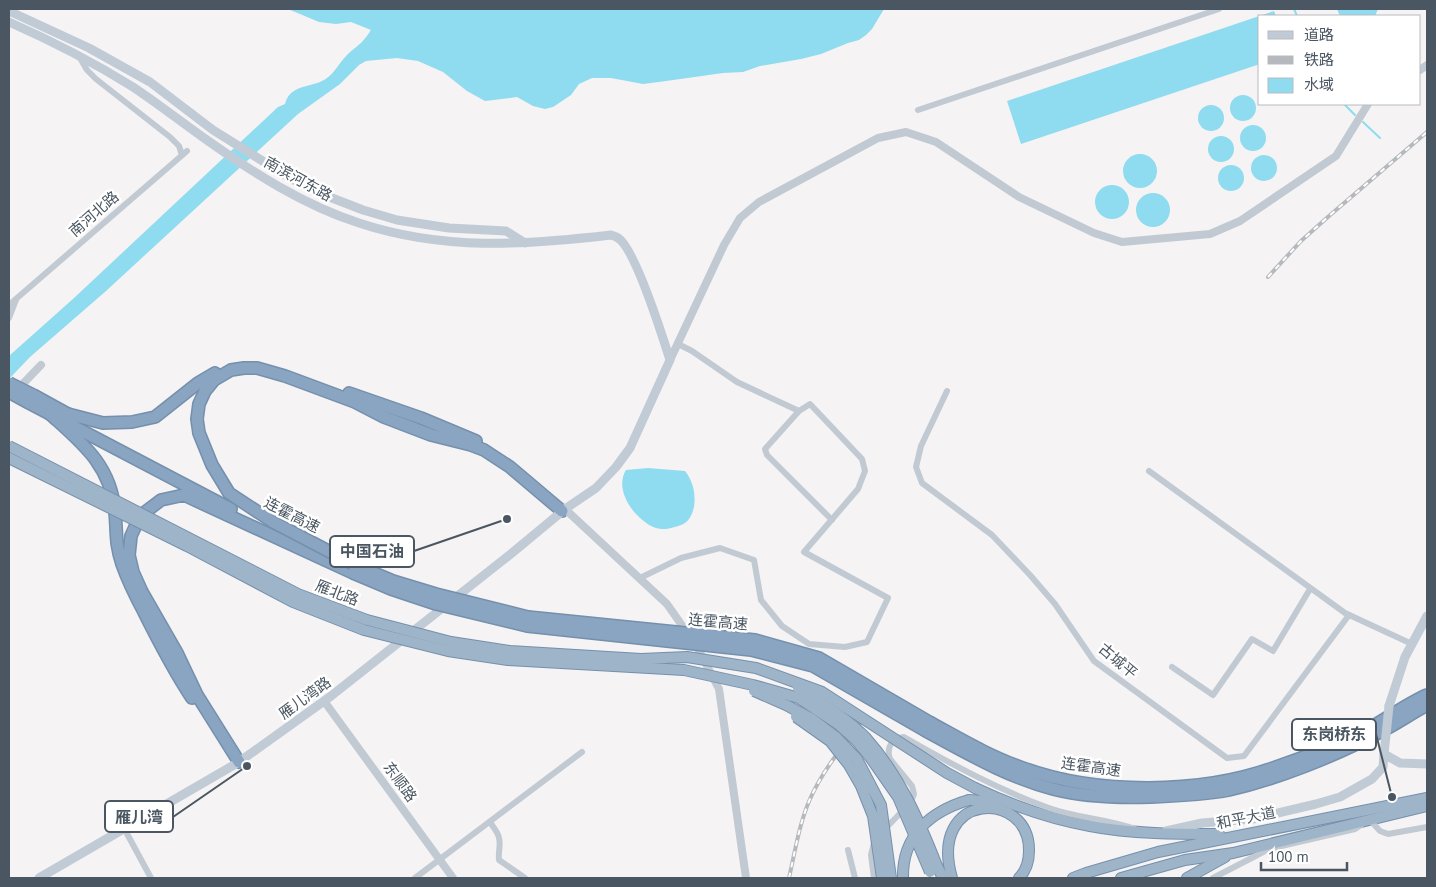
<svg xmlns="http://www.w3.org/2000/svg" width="1436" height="887" font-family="'PT Sans','Noto Sans SC',sans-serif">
<rect width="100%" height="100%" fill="#f5f3f3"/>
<g fill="#8fdbef">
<path d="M288,9H884L872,29L866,35L859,40L848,43L821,54L801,59L760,66L743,72L723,73L666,81L643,84L611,78H592L579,84L571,95L553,107L545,109L533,106L517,97L485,101L467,91L443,72L418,61L397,58L366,61L359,65L340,84L298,114L106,291L30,357L9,379V356L74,298L278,107L285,104C289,87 306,87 320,82C333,77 338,64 347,55C359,44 362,44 371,30L351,22L336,24L319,22Z"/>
<path d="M1337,9H1378L1375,16H1340Z"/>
<path d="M1274,11L1276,16H1260V64L1021,144L1007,101Z"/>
<circle cx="1243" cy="108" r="13"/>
<circle cx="1211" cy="118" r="13"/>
<circle cx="1253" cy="138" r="13"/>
<circle cx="1221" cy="149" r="13"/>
<circle cx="1140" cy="171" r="17"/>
<circle cx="1264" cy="168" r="13"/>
<circle cx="1231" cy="178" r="13"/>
<circle cx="1112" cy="202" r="17"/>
<circle cx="1153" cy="210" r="17"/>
<path d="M648,468L685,471C693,481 696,494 694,507C691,519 687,524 675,527C668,529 662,530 656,528C636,521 613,491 626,470Z"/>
</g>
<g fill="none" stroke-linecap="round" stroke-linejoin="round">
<g stroke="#8fdbef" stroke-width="2">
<path d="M1294,9L1297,16"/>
<path d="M1344,104L1355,115"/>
<path d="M1363,122L1380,138"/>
</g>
<defs>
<g id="trunk">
<path d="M975,788C1011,805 1050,819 1090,826C1131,834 1178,834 1219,834"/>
<path d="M969,800L998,802"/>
<path d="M937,866L943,878"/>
<path d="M952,878C927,791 1030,789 1029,851C1029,861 1027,870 1019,878"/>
<path d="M1073,878L1086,873L1158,852L1427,798"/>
<path d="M1121,878L1185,860L1233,853L1427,806"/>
<path d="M1187,878L1225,857"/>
</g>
<g id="motorway">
<path d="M349,393L421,418L476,441"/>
<path d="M35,396L75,418"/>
<path d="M29,403L231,509"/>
<path d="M50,414C82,443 111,465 115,512C117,533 115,543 122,564C128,581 136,597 144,612C159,642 174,671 192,698"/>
<path d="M68,414L103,423L132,422L155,417L198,383L215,373"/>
<path d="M273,522L229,493L212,465L199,433L197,419L199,404L205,391L214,380L231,370L244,368H257L285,376L355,402L384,417L431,435L471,445L484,450L510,467L562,511"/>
<path d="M931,723C962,740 991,757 1023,768C1097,795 1200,794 1273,768C1306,757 1345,741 1375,725C1392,715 1409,703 1427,695"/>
<path d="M926,731C967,753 1007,777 1053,789C1084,797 1118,798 1150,797C1176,796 1204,795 1229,790C1277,779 1335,756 1378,733C1395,725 1410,714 1427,705"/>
<path d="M239,762L197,695L177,653L142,592L133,572L129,555L131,536L140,516L161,500L184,495L353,573"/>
</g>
</defs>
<use href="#trunk" stroke="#7590ad" stroke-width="12"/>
<use href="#motorway" stroke="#7590ad" stroke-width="14"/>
<g stroke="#c1cad2" stroke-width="6">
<path d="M80,58L87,70L96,79L170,137L179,146L182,155"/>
<path d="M918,110L1219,9"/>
<path d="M9,305L187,151"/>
<path d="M9,318L16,300"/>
<path d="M947,391L921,446L916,467L922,483L992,535L1030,575L1055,604L1094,661L1227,758L1244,756L1349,615"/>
<path d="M799,411L765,449L767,455L832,520"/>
<path d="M1149,471L1345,613L1412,644"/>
<path d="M640,578L681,558L720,548L754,560L761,600L782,626L809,644L845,647L867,642L888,598L804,552L858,489L865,471L862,459L810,404L799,411L737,382L692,351L678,344"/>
<path d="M1172,667L1213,695L1252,639L1273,651L1310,589"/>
<path d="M1369,819L1380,831L1388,834L1427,827"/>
<path d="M490,822C493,827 498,832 499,838C501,845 498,852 499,860L525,878"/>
<path d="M125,830L151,878"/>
<path d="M884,830L911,802L914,794L912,786L890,759C886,747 892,738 904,737C951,764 999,790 1049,808C1077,818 1107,819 1135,829"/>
<path d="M848,850L855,878"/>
<path d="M415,878L582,752"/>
<path d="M874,878L871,855L875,839"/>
<path d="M1213,878L1269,849L1355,829L1361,825"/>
</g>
<g stroke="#c1cad2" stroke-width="8">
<path d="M1420,70L1427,65"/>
<path d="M670,360L724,245L740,218L759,202L878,138L906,132L936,142L1019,197L1094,233L1122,242L1210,234L1240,221L1336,156L1368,104"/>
<path d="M16,391L41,365"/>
<path d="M565,509L667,604L688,634"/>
<path d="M695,643L719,689L746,878"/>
<path d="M324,701L453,878"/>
</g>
<g stroke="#c1cbd6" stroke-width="9">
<path d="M9,11L89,48L150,82L213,130L285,175L314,191L363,210L397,220L449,228L506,231L525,243"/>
<path d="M9,22C52,41 93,62 133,87C157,103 180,121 204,138C252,172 303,205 359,223C444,251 524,245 611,235C613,236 616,236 618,238C635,248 663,338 670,360L630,448L616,467L596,488L565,509L512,553L331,696L239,762L39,878"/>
<path d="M1389,706L1405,657L1427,616"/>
<path d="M1166,831L1202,823L1253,819L1316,804L1340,797L1372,779L1383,767L1384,754L1400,763L1427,764"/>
</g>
<use href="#trunk" stroke="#9eb4c9" stroke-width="10"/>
<use href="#motorway" stroke="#8aa5c1" stroke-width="11"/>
<defs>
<g id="rail">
<path d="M1268,277L1301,241L1329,216L1427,132"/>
<path d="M789,878C795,852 799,824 810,799C823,770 843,746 862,721"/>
</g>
</defs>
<use href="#rail" stroke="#b5b8bd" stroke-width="4"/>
<use href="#rail" stroke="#fff" stroke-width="2" stroke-dasharray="5.5" stroke-linecap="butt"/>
<defs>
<g id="trunk-bridge">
<path d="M9,446L298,594L367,620L451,642L510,651L641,659L687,657L756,668L822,692L947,773L975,788"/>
<path d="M9,458L187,546L293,602L364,630L448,651L508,660L684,670L753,685L799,698L838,724L856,740L870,757L898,797L930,872"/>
<path d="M798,688C821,703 847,718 866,738C899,775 919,820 937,866"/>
<path d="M754,691L786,705L812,719L836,737L857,759L881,805L891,878"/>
<path d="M796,717L830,741L849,765L861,786L873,816L882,878"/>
<path d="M903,878C902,835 931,811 969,800"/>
</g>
<g id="motorway-bridge">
<path d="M9,383L35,396"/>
<path d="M9,392L29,403"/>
<path d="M273,522L355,565L393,581L436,594L528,617L755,640L819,658L931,723"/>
<path d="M353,573L391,589L436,604L527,626L751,650L813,666L926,731"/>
</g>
</defs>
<use href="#trunk-bridge" stroke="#7590ad" stroke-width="12" stroke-linecap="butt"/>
<use href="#motorway-bridge" stroke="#7590ad" stroke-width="14" stroke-linecap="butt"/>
<path stroke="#c1cbd6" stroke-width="9" d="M1384,754L1389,706"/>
<use href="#trunk-bridge" stroke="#9eb4c9" stroke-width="10"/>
<use href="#motorway-bridge" stroke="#8aa5c1" stroke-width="11"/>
</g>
<g text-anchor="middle" stroke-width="5" stroke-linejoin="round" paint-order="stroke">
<g font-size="15" fill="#4a5661" stroke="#fff">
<text transform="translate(298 179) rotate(29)" y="5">南滨河东路</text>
<text transform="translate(94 214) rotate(-41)" y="5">南河北路</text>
<text transform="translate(292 515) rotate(27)" y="5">连霍高速</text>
<text transform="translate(337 593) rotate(21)" y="5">雁北路</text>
<text transform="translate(718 622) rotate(5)" y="5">连霍高速</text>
<text transform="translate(1118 661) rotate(40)" y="5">古城平</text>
<text transform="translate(305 698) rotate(-36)" y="5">雁儿湾路</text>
<text transform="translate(1091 767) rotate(8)" y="5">连霍高速</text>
<text transform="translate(400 782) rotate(54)" y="5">东顺路</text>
<text transform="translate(1246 818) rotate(-11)" y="5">和平大道</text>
</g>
</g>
<path fill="none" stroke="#4a5661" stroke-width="2" d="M507 519L414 551M1392 797L1376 734M247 766L173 817"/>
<g fill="#4a5661" stroke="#fff" stroke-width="2">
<circle cx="507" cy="519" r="5"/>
<circle cx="1392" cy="797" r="5"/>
<circle cx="247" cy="766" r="5"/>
</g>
<g fill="#fff" stroke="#4a5661" stroke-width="2">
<rect x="330" y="536" width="84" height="31" rx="5"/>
<rect x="1292" y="719" width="84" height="31" rx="5"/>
<rect x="105" y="801" width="68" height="31" rx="5"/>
</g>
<g font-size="16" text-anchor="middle" font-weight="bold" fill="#4a5661">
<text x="372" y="557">中国石油</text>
<text x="1334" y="740">东岗桥东</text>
<text x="139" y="823">雁儿湾</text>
</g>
<rect width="1436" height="887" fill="none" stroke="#4a5661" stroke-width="20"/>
<rect x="1258" y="15" width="162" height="90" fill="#ffffff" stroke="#b7bbc0"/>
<rect x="1268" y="31" width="25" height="8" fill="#c1cbd6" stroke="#b7bbc0"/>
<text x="1304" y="40" font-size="15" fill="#4a5661">道路</text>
<rect x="1268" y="56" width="25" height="8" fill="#b5b8bd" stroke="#b7bbc0"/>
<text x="1304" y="65" font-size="15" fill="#4a5661">铁路</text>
<rect x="1268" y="78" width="25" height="15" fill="#8fdbef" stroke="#b7bbc0"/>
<text x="1304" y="90" font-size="15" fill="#4a5661">水域</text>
<path d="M1261 862v8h86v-8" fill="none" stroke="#4a5661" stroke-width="2.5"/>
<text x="1268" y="862" font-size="15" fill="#4a5661" stroke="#ffffff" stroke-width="4" paint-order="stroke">100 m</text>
</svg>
